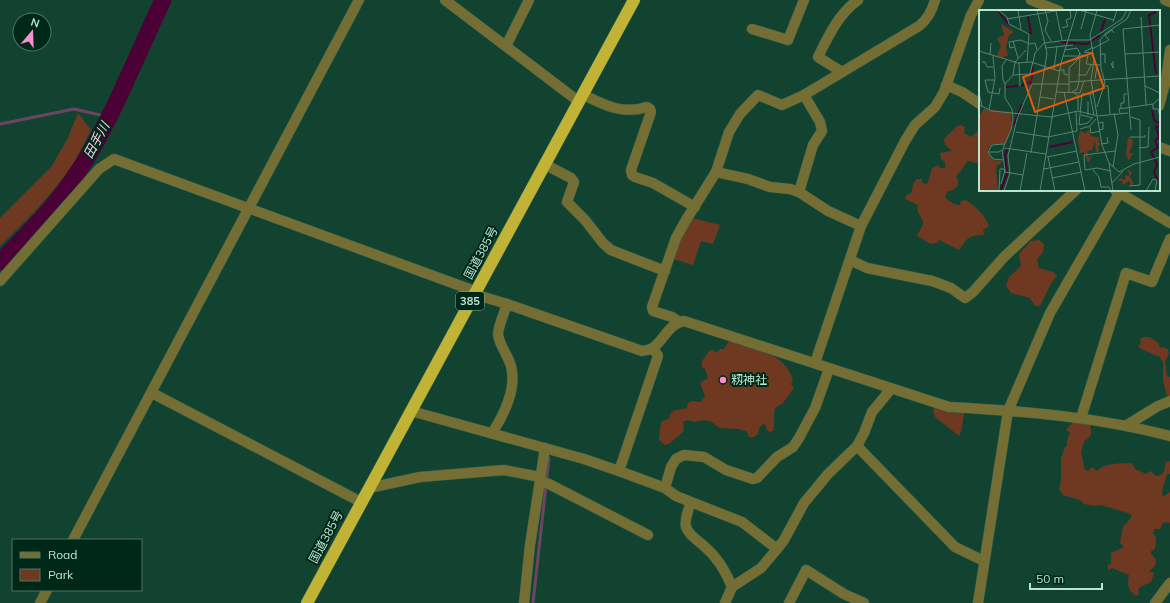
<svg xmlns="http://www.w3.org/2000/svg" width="1170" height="603" font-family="Mulish,'Noto Sans JP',sans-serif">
<rect width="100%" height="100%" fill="#124330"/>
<g fill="#6f3921">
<path d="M78,113L91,130C84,143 78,157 70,168C50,197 25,222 0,246V218L51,167L67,140Z"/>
<path d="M961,125L965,127L964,133L971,137L980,129V164L968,161L956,177L958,180V186L953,190L947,192L945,198L954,204L960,205L961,201L966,200C976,207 984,214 989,226L983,230L984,235C968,234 967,239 959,250L939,240L937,243L931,244L917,236C925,219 926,227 917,210L918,205L905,199L907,195L911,193L914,182L917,179H922V183L927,184L929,179L932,168L939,165L940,168H945V162L941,159L940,153L952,151L945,145L944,139L957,126Z"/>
<path d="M692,218L720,225L713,244L701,241L693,265L673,259L682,235Z"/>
<path d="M1039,240L1044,244L1043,252L1037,259L1039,268L1053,272L1057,276C1047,287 1047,294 1040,306H1035L1030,298L1011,293L1006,286L1009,277L1021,266L1019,254L1031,241Z"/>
<path d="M1143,337H1150L1158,343L1160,348L1163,347L1168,349L1169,353L1165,362L1167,376L1170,377V396H1167L1163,381V362L1160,357L1141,349L1138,346L1141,343L1140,339Z"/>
<path d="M729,341C735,342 741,347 747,346C768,353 784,356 793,379L791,384L794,388L783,403L775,408C773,415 775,423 773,431L769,432L766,428V426L764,423L759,428L758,434L754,437H749L747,432L739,429L720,428L710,421L703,420L694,422L688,420L683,422L684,431L669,444L665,445L659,440L661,422L665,420L669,419C670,409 678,410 687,408L688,403L692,401L701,402L705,396L700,383L708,378L705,369L702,367V361L709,351L713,350L717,353L720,349H724Z"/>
<path d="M935,406L964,412L962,428L959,436L935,417L933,411Z"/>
<path d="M1074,422L1090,425C1092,433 1092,437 1084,441L1081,453L1085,470L1088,471L1092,467L1097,471C1106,462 1121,464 1132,463L1135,469L1146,474L1151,471L1156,476C1165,475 1164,470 1166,462L1170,461V474H1167L1163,487L1162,493L1163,497L1170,492V523L1167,522L1163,523L1160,529H1154L1153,534L1156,537L1155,549L1151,551V554L1156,559L1155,566L1149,571L1154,573L1151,582L1140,587L1138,590L1139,594L1137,596C1128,592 1127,584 1129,575L1112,568L1108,570V565L1111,564V553L1124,547L1120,543L1123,527L1131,518V514L1101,505L1095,506L1084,504L1080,500L1063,495L1059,489C1062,482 1061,466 1061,458C1062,455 1064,452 1064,448L1067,446V440L1070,433L1066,430L1069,426Z"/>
</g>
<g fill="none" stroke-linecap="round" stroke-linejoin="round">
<g stroke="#6d4564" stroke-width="3">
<path d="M0,124L74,109L109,117"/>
<path d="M533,603L549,458"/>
</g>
<path stroke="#4b0136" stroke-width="17" d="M0,262C27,234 55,207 76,175C112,121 135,58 163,0"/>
<defs>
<g id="minor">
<path d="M445,0L578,101"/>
<path d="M1031,0L1059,11"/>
<path d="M1165,0L1170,2"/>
<path d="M752,29L788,40L804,0"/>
<path d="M506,46L529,0"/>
<path d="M842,72L818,57C828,37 839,13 858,0"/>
<path d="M946,85L962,92L980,104"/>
<path d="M582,94C604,105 622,115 647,107L650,109L651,112L631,170L632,175L635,177L653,183L695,207"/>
<path d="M1159,106L1166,80L1170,50"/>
<path d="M1159,147L1170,151"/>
<path d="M544,164L571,178L574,182L567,202L585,220L603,243L611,250L665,271"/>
<path d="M716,172L748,179L770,187L790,189L799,192L828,211L861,226"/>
<path d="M1115,190L1170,223"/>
<path d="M799,192L813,145L822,131L820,122L804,95"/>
<path d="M850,260L867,268L932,281L951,288L965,298L973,292L1004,257L1076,190"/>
<path d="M0,281L99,169L114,159L469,289L474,294L507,304L642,351C646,350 651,350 654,347C664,339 670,323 684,321L949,407C1024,411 1098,417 1170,436"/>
<path d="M679,322L672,317L653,311L652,307L676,238L686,220L716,172L729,132L740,114L758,95L782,105L804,95L919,26C928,19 932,11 935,0"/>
<path d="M815,363L861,226L905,141L915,125L935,107L944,92L971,15L979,0"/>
<path d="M152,393L361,502"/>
<path d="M411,411L584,459L619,471L665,488L676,496L691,502L742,522L777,549L784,540L804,503L828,474L857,446L864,433L872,412L891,389"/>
<path d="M1081,418L1126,273L1152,282L1170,239"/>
<path d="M1127,425L1158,406L1170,401"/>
<path d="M492,433C504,415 517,388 511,366C508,355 499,345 498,334C498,327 505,311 507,304"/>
<path d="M857,446L955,547L984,561"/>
<path d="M619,471L658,356L653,348"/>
<path d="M540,481L549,484L648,535"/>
<path d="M369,488L420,477L504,470L540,477"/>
<path d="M665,488L671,467L676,459L684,455L704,457L726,470L753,479L757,478L777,457L793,447L799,438L815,408L829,369"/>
<path d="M691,502C689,509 684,519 686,527C689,536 699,541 705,547C717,557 726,572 732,587L725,603"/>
<path d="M73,540L359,0"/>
<path d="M732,587L761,568L777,549"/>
<path d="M40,603L47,590"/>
<path d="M524,603L530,545L545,448"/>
<path d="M789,603L806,570L844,594L864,603"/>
<path d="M978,603L1008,411L1050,313L1121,190"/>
<path d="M1155,603L1170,583"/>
</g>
<path id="highway" d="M307,603L634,0"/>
</defs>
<use href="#minor" stroke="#30604d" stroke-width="11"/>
<use href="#highway" stroke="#30604d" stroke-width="13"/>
<use href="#minor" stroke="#746e34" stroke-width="10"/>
<use href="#highway" stroke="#c0b336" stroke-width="12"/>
</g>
<circle fill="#f790cf" stroke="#002819" stroke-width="1.5" cx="723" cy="380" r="4"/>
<g text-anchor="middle" stroke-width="4" stroke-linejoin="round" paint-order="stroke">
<rect fill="#002819" stroke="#83ac99" stroke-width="1" x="456" y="292" width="28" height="18" rx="3"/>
<g font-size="11" font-weight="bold" fill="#bbe5d0">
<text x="470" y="305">385</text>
</g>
<g font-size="12" fill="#bbe5d0" stroke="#002819">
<text transform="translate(481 253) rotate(-62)" y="4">国道385号</text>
<text transform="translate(326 537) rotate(-62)" y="4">国道385号</text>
</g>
<g font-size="12" fill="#bbe5d0" stroke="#002819" text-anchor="start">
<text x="731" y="384">籾神社</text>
</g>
<g font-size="13" font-style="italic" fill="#fbcfe8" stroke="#002819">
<text transform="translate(96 140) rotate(-61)" y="5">田手川</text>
</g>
</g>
<g transform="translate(979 10)">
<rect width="181" height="181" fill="#124330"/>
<path d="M22,14L35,22L30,25L27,38L29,45L23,48L18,46L22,36L18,28L25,25ZM5,99L32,102V118L26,134H13L8,141L14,150L22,151V154L18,155L17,159L19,181H0V106ZM110,120L112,126L121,128L119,131L122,135L119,136L120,142H117L116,131L113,140L108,141L109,147L113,146L109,153L105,142L101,143L99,129L101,121L106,123ZM149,127L153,129L154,134L150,143H154L150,151L147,145ZM148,159L153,162L151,167L155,174L152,175L150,171L144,175L143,171H139L141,168L146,170V165L151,166Z" fill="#6f3921"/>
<path fill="none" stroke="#4b0136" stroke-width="2" d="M20,2L30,15M49,7L52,23L50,24M122,21L126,9M81,32L108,34L121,25M177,64L170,5L177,2M52,75L54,56M42,76L53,71M27,77L39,76M173,100L175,110L181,114M35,115L43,94M180,126L177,117L181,116M70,137L94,132M179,171L175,163L178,154L172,142L179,137L176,131L181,126M21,181L28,164L26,145L29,137"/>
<path fill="none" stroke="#568470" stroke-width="1" d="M19,0L28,7L30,14L50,24L48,52M39,0L42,20M66,0L69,11L66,20L72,31M100,0L135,10M118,0L111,25L115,50L112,70L123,135L130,153M77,1L83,30M162,7L167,95M28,9L82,0M134,12L138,0M83,18L89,16L87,10L92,8L91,0M102,19L107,1M34,31L39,48M50,34L56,33L58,40M35,37L31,38L30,32L41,30L49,33M67,38L94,35M113,39L130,30L126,25L133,20L135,23M86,40L98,38L101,43L100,71M0,41L39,53L52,52L80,61M113,43L105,42L114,37M121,44H126V53M146,44L181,42M11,45L12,33M102,45L109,46L107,54L122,55M84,46H100M3,52H6L8,57H14M40,53L41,76M132,53L134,58V51M75,59L78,37M80,60H85V64L89,65M34,65L36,52L47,40M99,65H107L112,55M116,69L118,56M15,70H6L9,82L20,84L21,78M91,72L181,66M26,74L34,65L51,64L56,43L65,33L89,30H111L143,9L148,0M125,76H129L131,104M166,76L181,83M77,82L101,83L105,71M85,82L106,181M90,82V58L99,49L101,43M93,82L98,79L100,71M95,82L99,86V100M0,83L3,96M111,85L115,105M61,87L75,89M174,94V99H179L181,107M0,95L13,101L72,107L99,101L119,106L149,103M118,97L126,72L122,59L121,30L127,23L148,9L152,0M142,98V93H145V84H148M10,100L16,68L14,46M141,103L140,99L174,94L181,88M102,105L114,108M109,105V91M113,108L109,113L100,115L103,84H114M120,113L124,112V119L121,120M111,117L112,123L121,121M101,119L111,116L117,109M152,120L144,19L181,15M37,122L69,127M69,127L98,121L97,102M151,127H166V125M122,134L129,133L128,127M24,138L32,120L34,109L33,99L26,88V74L24,70L23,56L27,50M160,138L169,137L170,117M9,142H20L26,138L67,144M9,142L13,135L25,134M9,142L14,149L24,150M52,143L68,43L58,0M68,147L98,141M69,147L76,181M130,153L140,162L155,154L181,147M130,153L134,181M134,157L139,125L135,103M65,159L100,152M114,160L120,167L122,177H130L132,181M132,161L118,158L106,160L105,145L136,141M73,168L103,162M133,173L144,161M22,174L26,160L23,140M150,176L161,175V110L152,107M20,181L21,159H25L26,162L44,165M25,181L31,163L29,146L38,109L53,74H90M41,181L48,143M61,181L82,53L98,0M109,181H122M167,181L174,169L178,170L176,181"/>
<path fill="#e8590c" fill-opacity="0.15" stroke="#e8590c" stroke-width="2" d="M113,43L125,78L56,102L44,67Z"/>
<rect width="181" height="181" fill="none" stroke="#bbe5d0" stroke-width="2"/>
</g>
<rect x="12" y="539" width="130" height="52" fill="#002819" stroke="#4b7462"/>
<rect x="20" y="552" width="20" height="6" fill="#746e34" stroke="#4b7462"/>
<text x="48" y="559" font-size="12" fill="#bbe5d0">Road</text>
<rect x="20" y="569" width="20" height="12" fill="#6f3921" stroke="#4b7462"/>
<text x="48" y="579" font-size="12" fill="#bbe5d0">Park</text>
<g transform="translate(32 32) rotate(19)"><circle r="19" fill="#002819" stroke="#4b7462"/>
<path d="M0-3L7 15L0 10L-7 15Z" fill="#f790cf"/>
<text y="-6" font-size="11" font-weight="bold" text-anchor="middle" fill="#bbe5d0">N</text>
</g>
<path d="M1030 583v6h72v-6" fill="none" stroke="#bbe5d0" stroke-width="2"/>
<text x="1036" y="583" font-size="12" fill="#bbe5d0" stroke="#002819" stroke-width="3" paint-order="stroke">50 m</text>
</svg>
